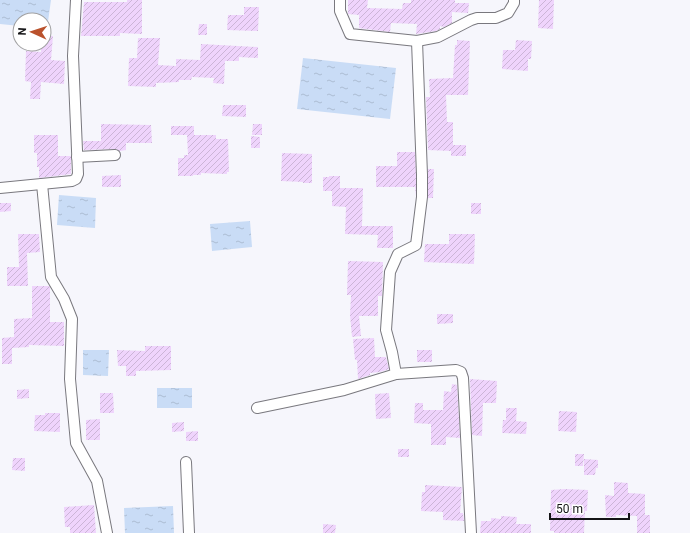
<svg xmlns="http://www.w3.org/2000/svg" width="690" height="533" font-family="Roboto,sans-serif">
<defs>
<pattern id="water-ripples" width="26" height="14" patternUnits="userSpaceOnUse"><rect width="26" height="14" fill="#c9dcf6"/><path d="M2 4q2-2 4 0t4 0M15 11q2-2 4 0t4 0" fill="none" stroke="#acbcd2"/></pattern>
<pattern id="building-hatch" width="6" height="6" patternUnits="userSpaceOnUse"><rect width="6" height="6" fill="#efd4fc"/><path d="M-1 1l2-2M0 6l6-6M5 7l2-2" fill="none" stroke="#ccb5d7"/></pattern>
</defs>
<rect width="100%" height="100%" fill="#f6f6fc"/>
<g fill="url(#water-ripples)">
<path d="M0,0H51L47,29H44V20H20V26L0,24Z"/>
<path d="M303,58L396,68L390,119L297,109Z"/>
<path d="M59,195L96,198L95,228L57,225Z"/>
<path d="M250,221L252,247L212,251L210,224Z"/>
<path d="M83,350H109L108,376L83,375Z"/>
<rect x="157" y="388" width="35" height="20"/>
<path d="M173,506L174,533H125L124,508Z"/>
</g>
<g fill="url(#building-hatch)">
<path d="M127,0H142V34L120,33V36H81L84,2H127Z"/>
<path d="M348,0H368L367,8L402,9L403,3H411V0H455V3H469L468,13L452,12V23L444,27L440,26V29L436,31L416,34L417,24L391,23L390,32L359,28V15L348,14Z"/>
<path d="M539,0H554L553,29L538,28Z"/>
<path d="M244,7H259L258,31L227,30L228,15H244Z"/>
<path d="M199,24H207V35H198Z"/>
<path d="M44,36H53L51,60L65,61L64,84L41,82L40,99H30L31,82L25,81L26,51L41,52V44H44Z"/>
<path d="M138,38H160L158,65L176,66V59L200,60L201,44L258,47V58L239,57V61H225L224,84L213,83L214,78L192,77L191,80H179V82L156,83V87L128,86L129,58H137Z"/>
<path d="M457,40L470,41L468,95H446L447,122H453V145H466V156H451V151L428,150L426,97H430L429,79L453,78L455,45H457Z"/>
<path d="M516,40L532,41L531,59H528V71L502,69L503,50H515Z"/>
<path d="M223,105H246V117L222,116Z"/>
<path d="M101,124L151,125L152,143H126V150L120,151L115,149L84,150L83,141H101Z"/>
<path d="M253,124H262V135H252Z"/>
<path d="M171,126H194V135H216V139H228L229,172H227V174L201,173V175H193V176H178V158H184V155H188L187,135H171Z"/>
<path d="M34,135H58V156H71V174L39,178V167H37V153H34Z"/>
<path d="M251,136L260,137V148H251Z"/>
<path d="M397,152H415L416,175V196L415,187H376V166H397Z"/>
<path d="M282,153L312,154V183H303V182L281,181Z"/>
<path d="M428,169H434L433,198H428Z"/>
<path d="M121,175V187H102V176Z"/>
<path d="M329,176H340V188H363L362,226H393V248H377L378,235L345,234L346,207L332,206V191H323V177H329Z"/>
<path d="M0,203H11V211L0,212Z"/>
<rect x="471" y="203" width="10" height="11"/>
<path d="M18,234H39L40,252L27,253L28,286H7V267H19Z"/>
<path d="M449,234H475L474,264L424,262L425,244H449Z"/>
<path d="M348,261L383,262L382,296H378V316H359L361,336L352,337L350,315L351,295H347Z"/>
<path d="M32,286H49L50,287V322H64V346L29,345V347L12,348V364H2V338L14,337V319L32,318Z"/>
<path d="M437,314H453V323L437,324Z"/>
<path d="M374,338L375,357H386L389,369L380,372L370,373V375L358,379L357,360H355L353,339Z"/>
<path d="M145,346H171V370L136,371V376H126V366H118L117,350L145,351Z"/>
<rect x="417" y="350" width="15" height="12"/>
<path d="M470,379L497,381L496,403H483L482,436L472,435Z"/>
<path d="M452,384L457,385L460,438L446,437V445H431V424L414,423L415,403H423V410H443L444,391L451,392Z"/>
<path d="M29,389V398L17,399V390Z"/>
<path d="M100,393H113L114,413H100Z"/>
<path d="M389,393L391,418L376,419L375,394Z"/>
<path d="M506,408H517L516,421L527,422L526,434L502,433L503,420H506Z"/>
<path d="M559,411L577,412L576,432L558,431Z"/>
<path d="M45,413H60V432L34,431L35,415H45Z"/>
<path d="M100,419V440H86V420Z"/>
<path d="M184,422V431L172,432V423Z"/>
<path d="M198,431V441H186V432Z"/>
<rect x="398" y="449" width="11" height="8"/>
<path d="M575,454H584L583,466H575Z"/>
<path d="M13,458H25V471L12,470Z"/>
<path d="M584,459L598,460V468H596L595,475H584Z"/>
<path d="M614,482L628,483V493L645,494V515H650V533H637V516L616,515V517H606L605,495L614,496Z"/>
<path d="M425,485L462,487L460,513H463L464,521L443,520V512L421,511L422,492H425Z"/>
<path d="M565,489L588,490L587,511H585L584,533H554V531H550L551,490Z"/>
<path d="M94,505L96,533H70V527H65L64,507Z"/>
<path d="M501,516L517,517L516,524H531V533H480L481,521H491V518L501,519Z"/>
<path d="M323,524L336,525L335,533H323Z"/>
</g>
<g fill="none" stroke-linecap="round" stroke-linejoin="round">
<defs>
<g id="minor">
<path d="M340,0V11L350,34L417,41L438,37L471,20L477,18H496L508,13L514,3V0"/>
<path d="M77,157L115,155"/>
<path d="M42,184L51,277L64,299L72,319L70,379L76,443L97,481L107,533"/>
<path d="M0,188L72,181L76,179L78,174L73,56L76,0"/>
<path d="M396,374L392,352L386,330L390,272L398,254L416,245L422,197V175L417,41"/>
<path d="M257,408L344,390L396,374L456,370L461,372L463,378L471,533"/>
<path d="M186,462L189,533"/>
</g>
</defs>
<use href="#minor" stroke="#79787e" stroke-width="12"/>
<use href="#minor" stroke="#fff" stroke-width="10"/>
</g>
<g transform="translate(32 32) rotate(273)"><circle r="19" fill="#ffffff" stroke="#a1a1a2"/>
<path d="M0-3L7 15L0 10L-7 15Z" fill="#ba522c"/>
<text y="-6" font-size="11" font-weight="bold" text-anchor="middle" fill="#141416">N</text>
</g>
<path d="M550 513v6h79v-6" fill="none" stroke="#141416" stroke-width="2"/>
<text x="556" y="513" font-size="12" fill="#141416" stroke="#ffffff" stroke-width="3" paint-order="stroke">50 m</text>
</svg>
